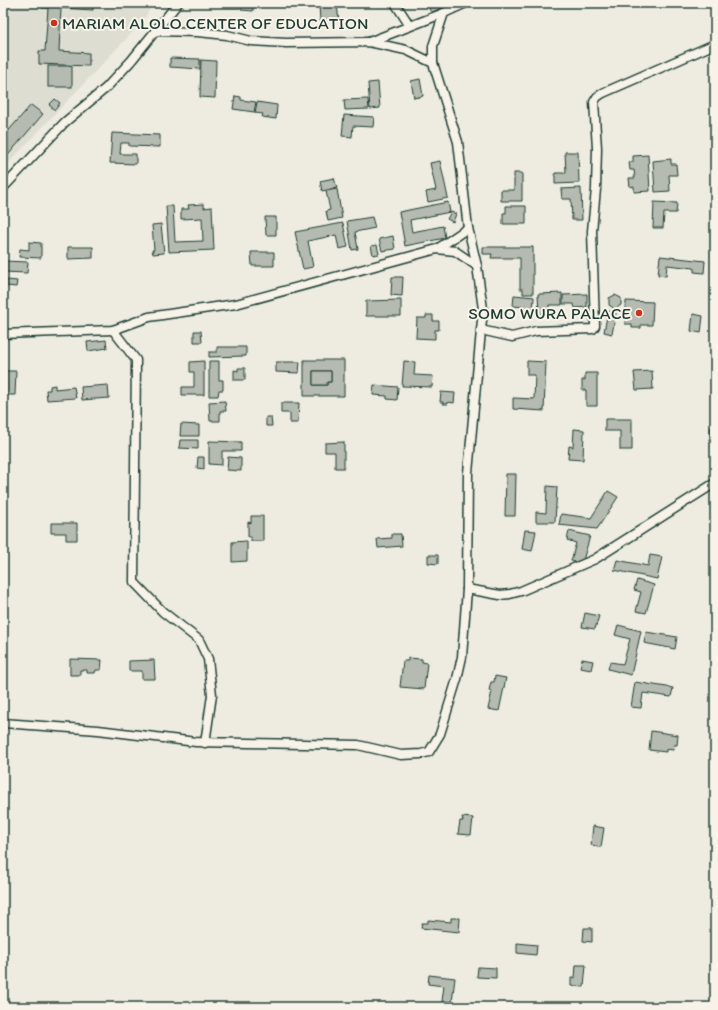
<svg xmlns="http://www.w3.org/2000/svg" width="718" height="1010" font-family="Itim,sans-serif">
<rect width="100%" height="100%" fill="#eeece1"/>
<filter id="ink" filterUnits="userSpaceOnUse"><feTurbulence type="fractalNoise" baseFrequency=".025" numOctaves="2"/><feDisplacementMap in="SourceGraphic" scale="8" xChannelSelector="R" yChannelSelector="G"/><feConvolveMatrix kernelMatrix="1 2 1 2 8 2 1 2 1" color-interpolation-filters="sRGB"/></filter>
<g filter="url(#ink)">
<path fill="#ddddd2" d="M3,3H154L141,23L3,169Z"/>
<g fill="#b5bbb0" stroke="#1f3d34" fill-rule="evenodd">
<path d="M43,3H93V10L61,8L59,51L89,53V66L39,64V51H45L48,8H42Z"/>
<path d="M117,3H134L133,6L117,5Z"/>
<path d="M241,3H253V11L241,10Z"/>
<path d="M427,3H451L431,13Z"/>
<path d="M319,5H337L339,21H320Z"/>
<path d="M170,58L200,59V69L170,67Z"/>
<path d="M201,60L216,61L215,98L200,97Z"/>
<rect x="48" y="66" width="24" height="21"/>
<path d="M420,79L423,96L414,98L411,81Z"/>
<path d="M378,82L380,108L370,109L368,83Z"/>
<path d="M235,96L241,97V100L256,102L254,112L233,109Z"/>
<path d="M55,99L60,103L55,110L49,105Z"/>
<path d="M368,99L369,109L345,110L344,100Z"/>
<path d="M257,102L277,105L276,119L262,117L263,114L255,113Z"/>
<path d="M31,105L43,114L3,161V137Z"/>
<path d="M344,115L374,117L373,127L353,126L352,137L342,136Z"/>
<path d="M112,133L160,135V147L129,146V143H121L120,154H136V164L110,163Z"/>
<path d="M565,152H578L579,183L555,184V173H566Z"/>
<path d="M648,155L650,191L634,192V186L630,187L629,178H635L634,170H630L629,162H633V156Z"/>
<path d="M671,159V164H676L677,175H669L670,191L655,192L653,161Z"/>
<path d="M440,161L448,198L428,202L426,192L436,190L430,163Z"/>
<path d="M514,173H522V201H501V190H514Z"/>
<path d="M334,178L337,188L322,191L320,181Z"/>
<path d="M581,188L582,220H572L571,199H562L561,189Z"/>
<path d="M337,189L342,218L328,221L326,211L330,210L326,191Z"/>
<path d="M448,202L450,212L410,220L412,232L443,226L445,238L405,246L399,212Z"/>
<path d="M654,202L677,203L676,213H664L663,228H653Z"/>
<path d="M204,204V208L212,207L214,250L169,252L166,206H173L175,242L203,241L202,218L181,219V209H189L188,205Z"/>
<path d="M506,206H526V224H503V213H506Z"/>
<path d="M451,212L456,214L453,222L447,219Z"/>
<path d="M265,217H276V235H266Z"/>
<path d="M372,217L375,228L355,232L358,249L352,250L347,221Z"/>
<path d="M343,223L348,247L339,249L336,235L308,241L313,267L303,269L295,232Z"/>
<path d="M161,224L164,253L153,254L152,250H154L152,225Z"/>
<path d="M393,236L395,249L382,251L379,239Z"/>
<path d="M29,242L41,243V258L19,257L20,249L29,250Z"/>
<path d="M377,245L379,254L373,255L371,246Z"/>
<path d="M68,247H93V258L68,259Z"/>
<path d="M483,247H533V294H523V289H520V258H491L492,254H483Z"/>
<path d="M251,252H274V266H252Z"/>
<path d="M660,256L705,261L704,273L694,272V268L667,265L666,276L658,275Z"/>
<path d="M3,261L28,262L27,273L3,272Z"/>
<path d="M392,277H403L402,296L391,295Z"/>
<path d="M7,280L17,281L16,287L6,286Z"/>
<path d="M562,293V305H549V314H539L538,294Z"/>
<path d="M587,294V307L575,308L574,304H563V295Z"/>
<path d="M514,295L534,297L533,314L522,313L523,307L513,306Z"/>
<path d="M615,295L621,298V305L615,309L609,305V298Z"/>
<path d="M401,300V316H366V301Z"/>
<path d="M626,301L653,302L652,325H641V328H632V324H625Z"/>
<path d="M608,311L616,313L612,334L604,332Z"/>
<path d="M693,314L703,316L701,333L691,331Z"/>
<path d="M426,315H433V321H439V330H435V339L416,338L417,318H426Z"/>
<path d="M194,331H201L202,342H194Z"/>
<path d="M106,340L107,348L88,351L87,342Z"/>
<path d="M217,347H246V356L209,357V352H217Z"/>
<path d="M304,360H344V396H304ZM313,371H331V382H327V385H313Z"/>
<path d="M204,361V395H182V387H194V372H190V362Z"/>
<path d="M209,361H219V380H223V390H219L218,396H209Z"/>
<path d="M404,361L415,362L414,375L433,376L432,387L402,386Z"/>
<path d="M527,361L546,362L544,411L513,409V398L534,399L535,375H527Z"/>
<path d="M276,362H300L299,373L276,372Z"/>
<path d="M238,368H245V380H234V370L238,371Z"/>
<path d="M4,371H16L15,395H4Z"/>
<path d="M313,371H331V382H327V385H313Z"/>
<path d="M652,371L653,389L636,390L634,372Z"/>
<path d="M585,373H597V406H586V390H582V380H585Z"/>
<path d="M55,385V389L74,387L76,398L47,400L46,390H50V386Z"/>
<path d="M108,385L109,398L82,400L81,387Z"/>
<path d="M374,385L398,387L397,400L387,399V396L373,395Z"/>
<path d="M441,392L455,393L454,403L448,402V404H443V402H440Z"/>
<path d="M225,401L226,411H220V421H210L209,402Z"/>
<path d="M281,403H299L298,423H290V413H281Z"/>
<path d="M266,417H271L272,426H266Z"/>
<path d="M605,419H632V450H620V431H605Z"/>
<path d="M181,424L199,425V436H180Z"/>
<path d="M711,424L715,425V449L712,448L713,434H710Z"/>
<path d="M574,429L584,430L583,460L568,459L569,446L573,447Z"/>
<path d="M180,440H198V449L179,448Z"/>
<path d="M209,441L241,442V451H222V465L209,464Z"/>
<path d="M344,442V468H335V452H325V443Z"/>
<path d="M198,457H204V469L197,468Z"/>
<path d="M228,457L241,458V471L227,470Z"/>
<path d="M506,474H516L515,516H505Z"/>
<path d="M547,486L557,487L555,522H536V512L546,513Z"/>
<path d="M608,491L618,497L597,529L559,525L561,514L591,518Z"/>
<path d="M251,516H263V541H251V537H248V522L251,523Z"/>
<path d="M51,523H77V540H66V533H51Z"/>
<path d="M525,530L536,531L532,551L522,549Z"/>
<path d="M569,531L590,536L582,564L571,561L576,543L567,540Z"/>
<path d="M392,534H401L402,546L378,548L377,539L392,538Z"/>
<path d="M247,541V561L232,562V542Z"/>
<path d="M428,555H438V564L428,563Z"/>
<path d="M650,555L662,557L657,579L614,570L617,560L648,566Z"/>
<path d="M637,580L654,585L646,613L636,611L641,592L634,590Z"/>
<path d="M585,613L599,616L595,629L582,627Z"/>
<path d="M618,625L641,631L631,675L608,669L610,662L623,664L630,639L615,635Z"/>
<path d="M646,632L677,637L675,649L644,643Z"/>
<path d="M408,658L422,659V662L427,663L424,689L400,687L403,661H408Z"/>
<path d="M70,659L102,660L101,670H96L95,673H87V670H80V675H70Z"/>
<path d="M582,659L593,661L591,670L580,668Z"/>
<path d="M154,660L155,679H142V671H129V661Z"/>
<path d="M495,676L506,678L499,711L488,709L492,691L489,690L491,682H494Z"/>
<path d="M635,682L673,688L671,697L643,693L641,708L631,707Z"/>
<path d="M651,731L678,735L677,745H674L673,750L666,749V752L649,750Z"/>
<path d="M462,817L473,818L471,835L458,834L460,821H463Z"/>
<path d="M593,826L604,828L601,847L591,845Z"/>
<path d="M451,918H460L459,932L421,928L422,923H428V920L451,922Z"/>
<path d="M584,928H592V942L583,941Z"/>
<path d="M517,943L537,945L536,955L517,953Z"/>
<path d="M576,965H586L584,987L571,986V978H575Z"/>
<path d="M478,967L496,968V978L477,977Z"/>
<path d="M429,975L455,978L452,1002L442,1001L444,986L428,984Z"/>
</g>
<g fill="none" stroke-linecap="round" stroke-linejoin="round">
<defs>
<g id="minor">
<path d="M395,3L410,26"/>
<path d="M155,31L198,32L227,35L251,41L286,43L369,42L406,50L433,63"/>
<path d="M369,42L444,13"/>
<path d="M3,188L65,122L106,88L131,61L178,3"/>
<path d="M437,249L468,228"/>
<path d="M113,330L136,360L134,582L163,612L199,640L208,659L212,695L205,743"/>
<path d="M481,330L512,337L536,331L593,329L595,326L592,231L596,189L597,148L594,102L597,97L603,93L715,44"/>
<path d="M3,334L113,330L149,317L236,304L437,249L455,251L477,266"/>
<path d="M467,589L500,595L510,594L521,591L595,559L715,483"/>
<path d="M3,723L98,730L196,742L358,745L401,755L421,754L429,752L440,734L457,679L462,657L467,589L468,473L483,309L477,266L468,228L458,142L433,63V46L444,13L466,3"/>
</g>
</defs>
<use href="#minor" stroke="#1f3d34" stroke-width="11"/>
<use href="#minor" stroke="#f7f3e8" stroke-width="8"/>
</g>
</g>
<g fill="#c8321e" stroke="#f7f3e8" stroke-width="1.5">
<circle cx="54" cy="23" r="4"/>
<circle cx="639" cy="313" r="4"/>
</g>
<g text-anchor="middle" stroke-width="4" stroke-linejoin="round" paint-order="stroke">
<g font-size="17" fill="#1f3d34" stroke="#f7f3e8" text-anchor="start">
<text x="62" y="29">MARIAM ALOLO CENTER OF EDUCATION</text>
<text x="631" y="319" text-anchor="end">SOMO WURA PALACE</text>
</g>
</g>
<rect width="718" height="1010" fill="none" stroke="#f7f3e8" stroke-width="16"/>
<rect x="8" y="8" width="702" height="994" fill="none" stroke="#1f3d34" stroke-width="1.5" filter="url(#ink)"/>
</svg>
